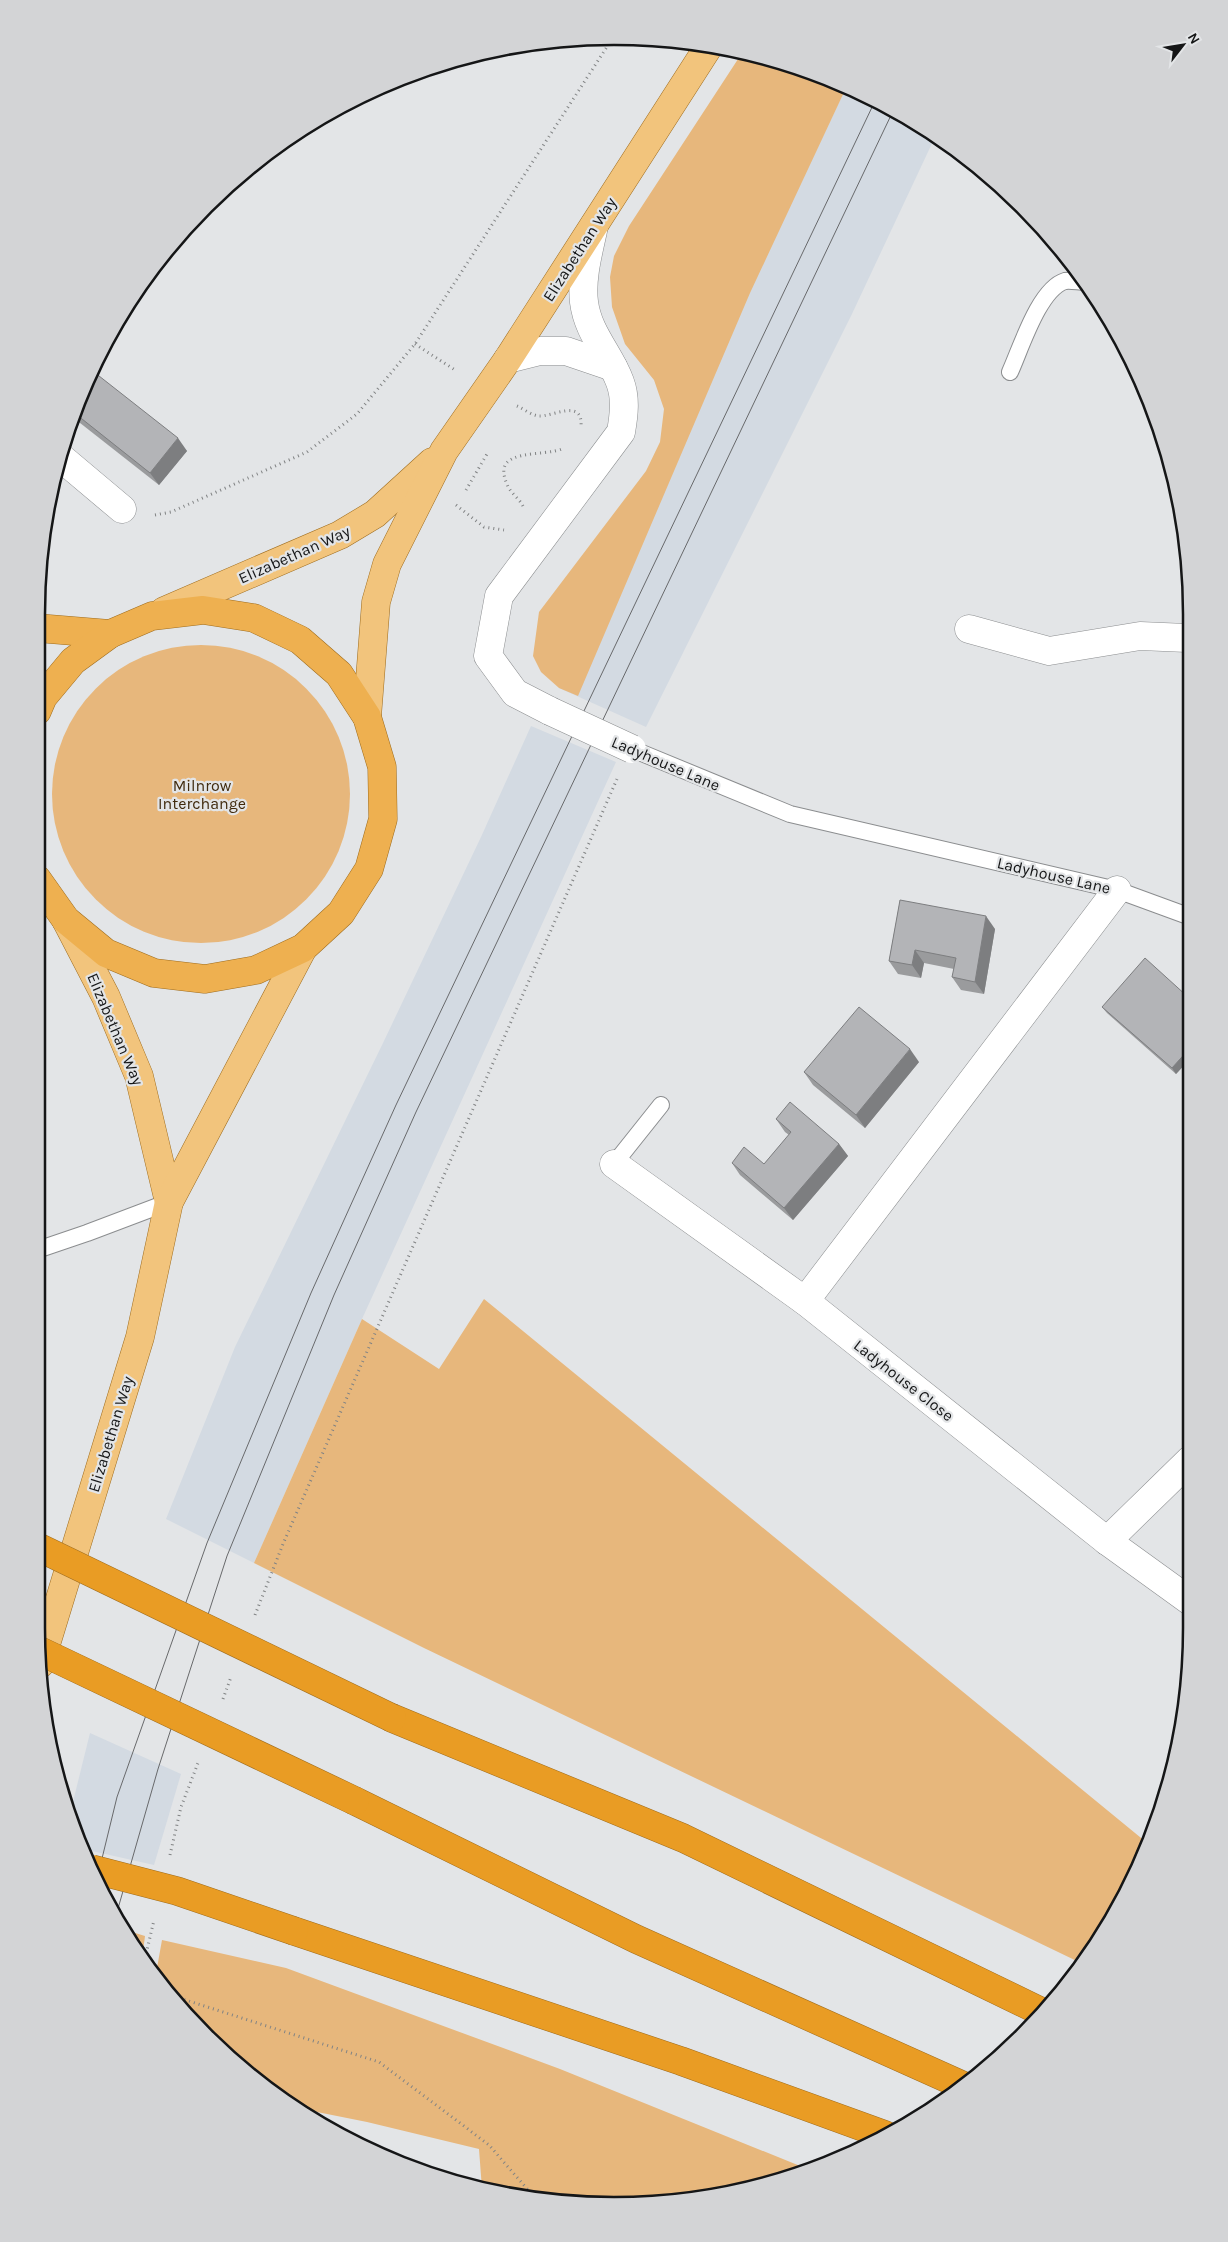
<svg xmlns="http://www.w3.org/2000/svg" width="1228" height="2242" font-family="Karla,sans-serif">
<rect width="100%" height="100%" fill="#e3e5e7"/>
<g fill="#d3dae2">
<path d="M846,88L903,114L935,137L851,316L646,727L559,688Z"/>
<path d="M531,726L616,762L362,1319L254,1563L166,1519L235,1347L383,1043L481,837Z"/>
<path d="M90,1733L181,1774L154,1865L83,1849L69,1818Z"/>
</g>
<g fill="#e7b77c">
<path d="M742,53L799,67L846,88L750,293L578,696L559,688L541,672L533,656L539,612L646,471L660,442L664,409L654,380L625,344L612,307L610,277L614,256L629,226Z"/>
<circle cx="201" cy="794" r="149"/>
<path d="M484,1299L1146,1842L1114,1917L1083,1964L424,1648L254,1563L362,1319L439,1369Z"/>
<path d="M122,1929L145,1936L142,1959Z"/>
<path d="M162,1940L286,1968L560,2069L810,2170L763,2186L652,2204H576L482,2189L479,2149L367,2122L292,2107L233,2062L155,1979Z"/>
</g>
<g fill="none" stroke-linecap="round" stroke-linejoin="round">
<defs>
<g id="service">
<path d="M1010,372C1021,348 1039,289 1065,281C1071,280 1079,282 1085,282"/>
<path d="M632,749L790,814L1117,890L1188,916"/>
<path d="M614,1164L661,1105"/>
<path d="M37,1250L87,1233L169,1202"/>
</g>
<g id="minor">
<path d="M508,359L540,351H566L613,367"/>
<path d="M59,456L122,509"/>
<path d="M969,629L1049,651L1140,636L1187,638"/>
<path d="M550,711L515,693L488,656L499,596L621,432C624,415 626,398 620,382C610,354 588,334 584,302C581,277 589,250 594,226"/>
<path d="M614,1164L805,1301L1107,1541L1190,1601"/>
<path d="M805,1301L1117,890"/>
<path d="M1107,1541L1190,1460"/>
</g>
<g id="primary">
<path d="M164,611L340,535L375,514L432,462"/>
<path d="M367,717L376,602L387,564L444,451L508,359L709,46"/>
<path d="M66,920L106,997L139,1076L169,1202"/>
<path d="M40,1664L140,1337L169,1202L303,948"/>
</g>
<g id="trunk">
<path d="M37,628L110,634"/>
<path d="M37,879L66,920L106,953L154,973L205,979L256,970L303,948L341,913L369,869L383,819L382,767L367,717L339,674L300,640L254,618L203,610L152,616L110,634L73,661L43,697L37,711"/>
</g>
<g id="motorway">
<path d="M392,1718L683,1838L1042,2012"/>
<path d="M355,1801L636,1939L964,2086"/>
<path d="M294,1931L681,2061L885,2135"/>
</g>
</defs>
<use href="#service" stroke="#8b8d8f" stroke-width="18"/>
<use href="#minor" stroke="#8b8d8f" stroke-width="29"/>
<use href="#primary" stroke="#9f6d1f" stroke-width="29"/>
<use href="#trunk" stroke="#9f6d1f" stroke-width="29"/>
<use href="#motorway" stroke="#9f6d1f" stroke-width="29"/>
<g stroke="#818384" stroke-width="3" stroke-dasharray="1 4" stroke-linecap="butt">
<path d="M415,344L455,370"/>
<path d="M517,406C524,409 531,415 539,416C552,417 583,398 581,426"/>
<path d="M466,490L487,454"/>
<path d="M456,505L484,527L504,530"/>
<path d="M523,506C519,498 510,493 507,484C490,446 545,458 564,448"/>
<path d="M155,515L171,512L307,452L357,414L415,344L612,39"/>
<path d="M255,1615L283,1544L617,779"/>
<path d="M223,1699L231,1677"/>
<path d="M170,1855L181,1807L198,1763"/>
<path d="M144,1963L154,1920"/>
<path d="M170,1995L379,2062L489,2145L535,2198"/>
</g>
<use href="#service" stroke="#fff" stroke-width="16"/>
<use href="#minor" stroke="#fff" stroke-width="28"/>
<use href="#primary" stroke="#f2c47c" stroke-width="28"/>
<use href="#trunk" stroke="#eeb050" stroke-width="28"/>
<use href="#motorway" stroke="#e99c24" stroke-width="28"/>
<g stroke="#68696b" stroke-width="1">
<path d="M97,1879L117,1797L207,1543L311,1293L396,1105L875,101"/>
<path d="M115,1919L158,1769L227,1556L334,1295L416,1112L894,109"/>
</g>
<defs>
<path id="minor-bridge" d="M550,711L632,749"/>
<g id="motorway-bridge">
<path d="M36,1546L392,1718"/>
<path d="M38,1650L355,1801"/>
<path d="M92,1869L177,1891L294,1931"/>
</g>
</defs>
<use href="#minor-bridge" stroke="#8b8d8f" stroke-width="29" stroke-linecap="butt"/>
<use href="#motorway-bridge" stroke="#9f6d1f" stroke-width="29" stroke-linecap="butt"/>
<use href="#minor-bridge" stroke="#fff" stroke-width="28"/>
<use href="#motorway-bridge" stroke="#e99c24" stroke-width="28"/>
</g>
<g fill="#9a9b9d">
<path d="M94,372L187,451L159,485L75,419Z"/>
<path d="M900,900L995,929L984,994L961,990L952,977L954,969L924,963L921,978L898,974L889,961Z"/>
<path d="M1188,997L1189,1060L1176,1074L1107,1013L1102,1007Z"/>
<path d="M919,1062L865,1128L813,1085L804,1072Z"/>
<path d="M776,1119L839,1144L848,1156L793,1220L740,1175L732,1163L764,1164L789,1135L785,1132Z"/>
</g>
<g fill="#7d7e80">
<path d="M178,438L187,451L159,485L150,473Z"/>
<path d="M986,916L995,929L984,994L975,982Z"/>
<path d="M915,950L924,963L921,978L912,965Z"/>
<path d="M910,1049L919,1062L865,1128L856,1115Z"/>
<path d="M1189,1049V1060L1176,1074L1172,1068Z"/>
<path d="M839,1144L848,1156L793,1220L784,1208Z"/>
</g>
<g fill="#b3b4b7" stroke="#7d7e80">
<path d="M94,372L178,438L150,473L77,415Z"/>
<path d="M900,900L986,916L975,982L952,977L956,958L915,950L912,965L889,961Z"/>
<path d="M1145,958L1188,997L1189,1049L1172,1068L1102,1007Z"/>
<path d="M859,1007L910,1049L856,1115L804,1072Z"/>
<path d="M790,1102L839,1144L784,1208L732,1163L744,1147L764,1164L791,1132L776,1119Z"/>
</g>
<g text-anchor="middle" stroke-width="4.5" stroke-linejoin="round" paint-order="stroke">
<g font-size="16" fill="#151617" stroke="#e3e5e7">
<text transform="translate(579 249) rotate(-57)" y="6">Elizabethan Way</text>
<text transform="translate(294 554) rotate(-24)" y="6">Elizabethan Way</text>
<text transform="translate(666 763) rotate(23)" y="6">Ladyhouse Lane</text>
<text transform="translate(1054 875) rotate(13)" y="6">Ladyhouse Lane</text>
<text transform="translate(116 1029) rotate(67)" y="6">Elizabethan Way</text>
<text transform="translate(904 1380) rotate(38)" y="6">Ladyhouse Close</text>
<text transform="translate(110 1434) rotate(-73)" y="6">Elizabethan Way</text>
</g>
<g font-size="16" fill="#402a0d" stroke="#e3e5e7">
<text x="202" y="791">Milnrow<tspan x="202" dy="18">Interchange</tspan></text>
</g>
</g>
<path d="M0 0H1228V2242H0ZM614 45H614A569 569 0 0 1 1183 614V1628A569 569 0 0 1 614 2197H614A569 569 0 0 1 45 1628V614A569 569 0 0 1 614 45Z" fill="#d3d4d6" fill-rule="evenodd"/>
<path fill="none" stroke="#151617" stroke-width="2.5" d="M614 45H614A569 569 0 0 1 1183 614V1628A569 569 0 0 1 614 2197H614A569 569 0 0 1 45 1628V614A569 569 0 0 1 614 45Z"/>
<g transform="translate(1183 45) rotate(59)" stroke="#e3e5e7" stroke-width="4" paint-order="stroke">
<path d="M0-4L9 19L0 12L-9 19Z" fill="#151617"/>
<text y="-8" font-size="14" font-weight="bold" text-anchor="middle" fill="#151617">N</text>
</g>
</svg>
